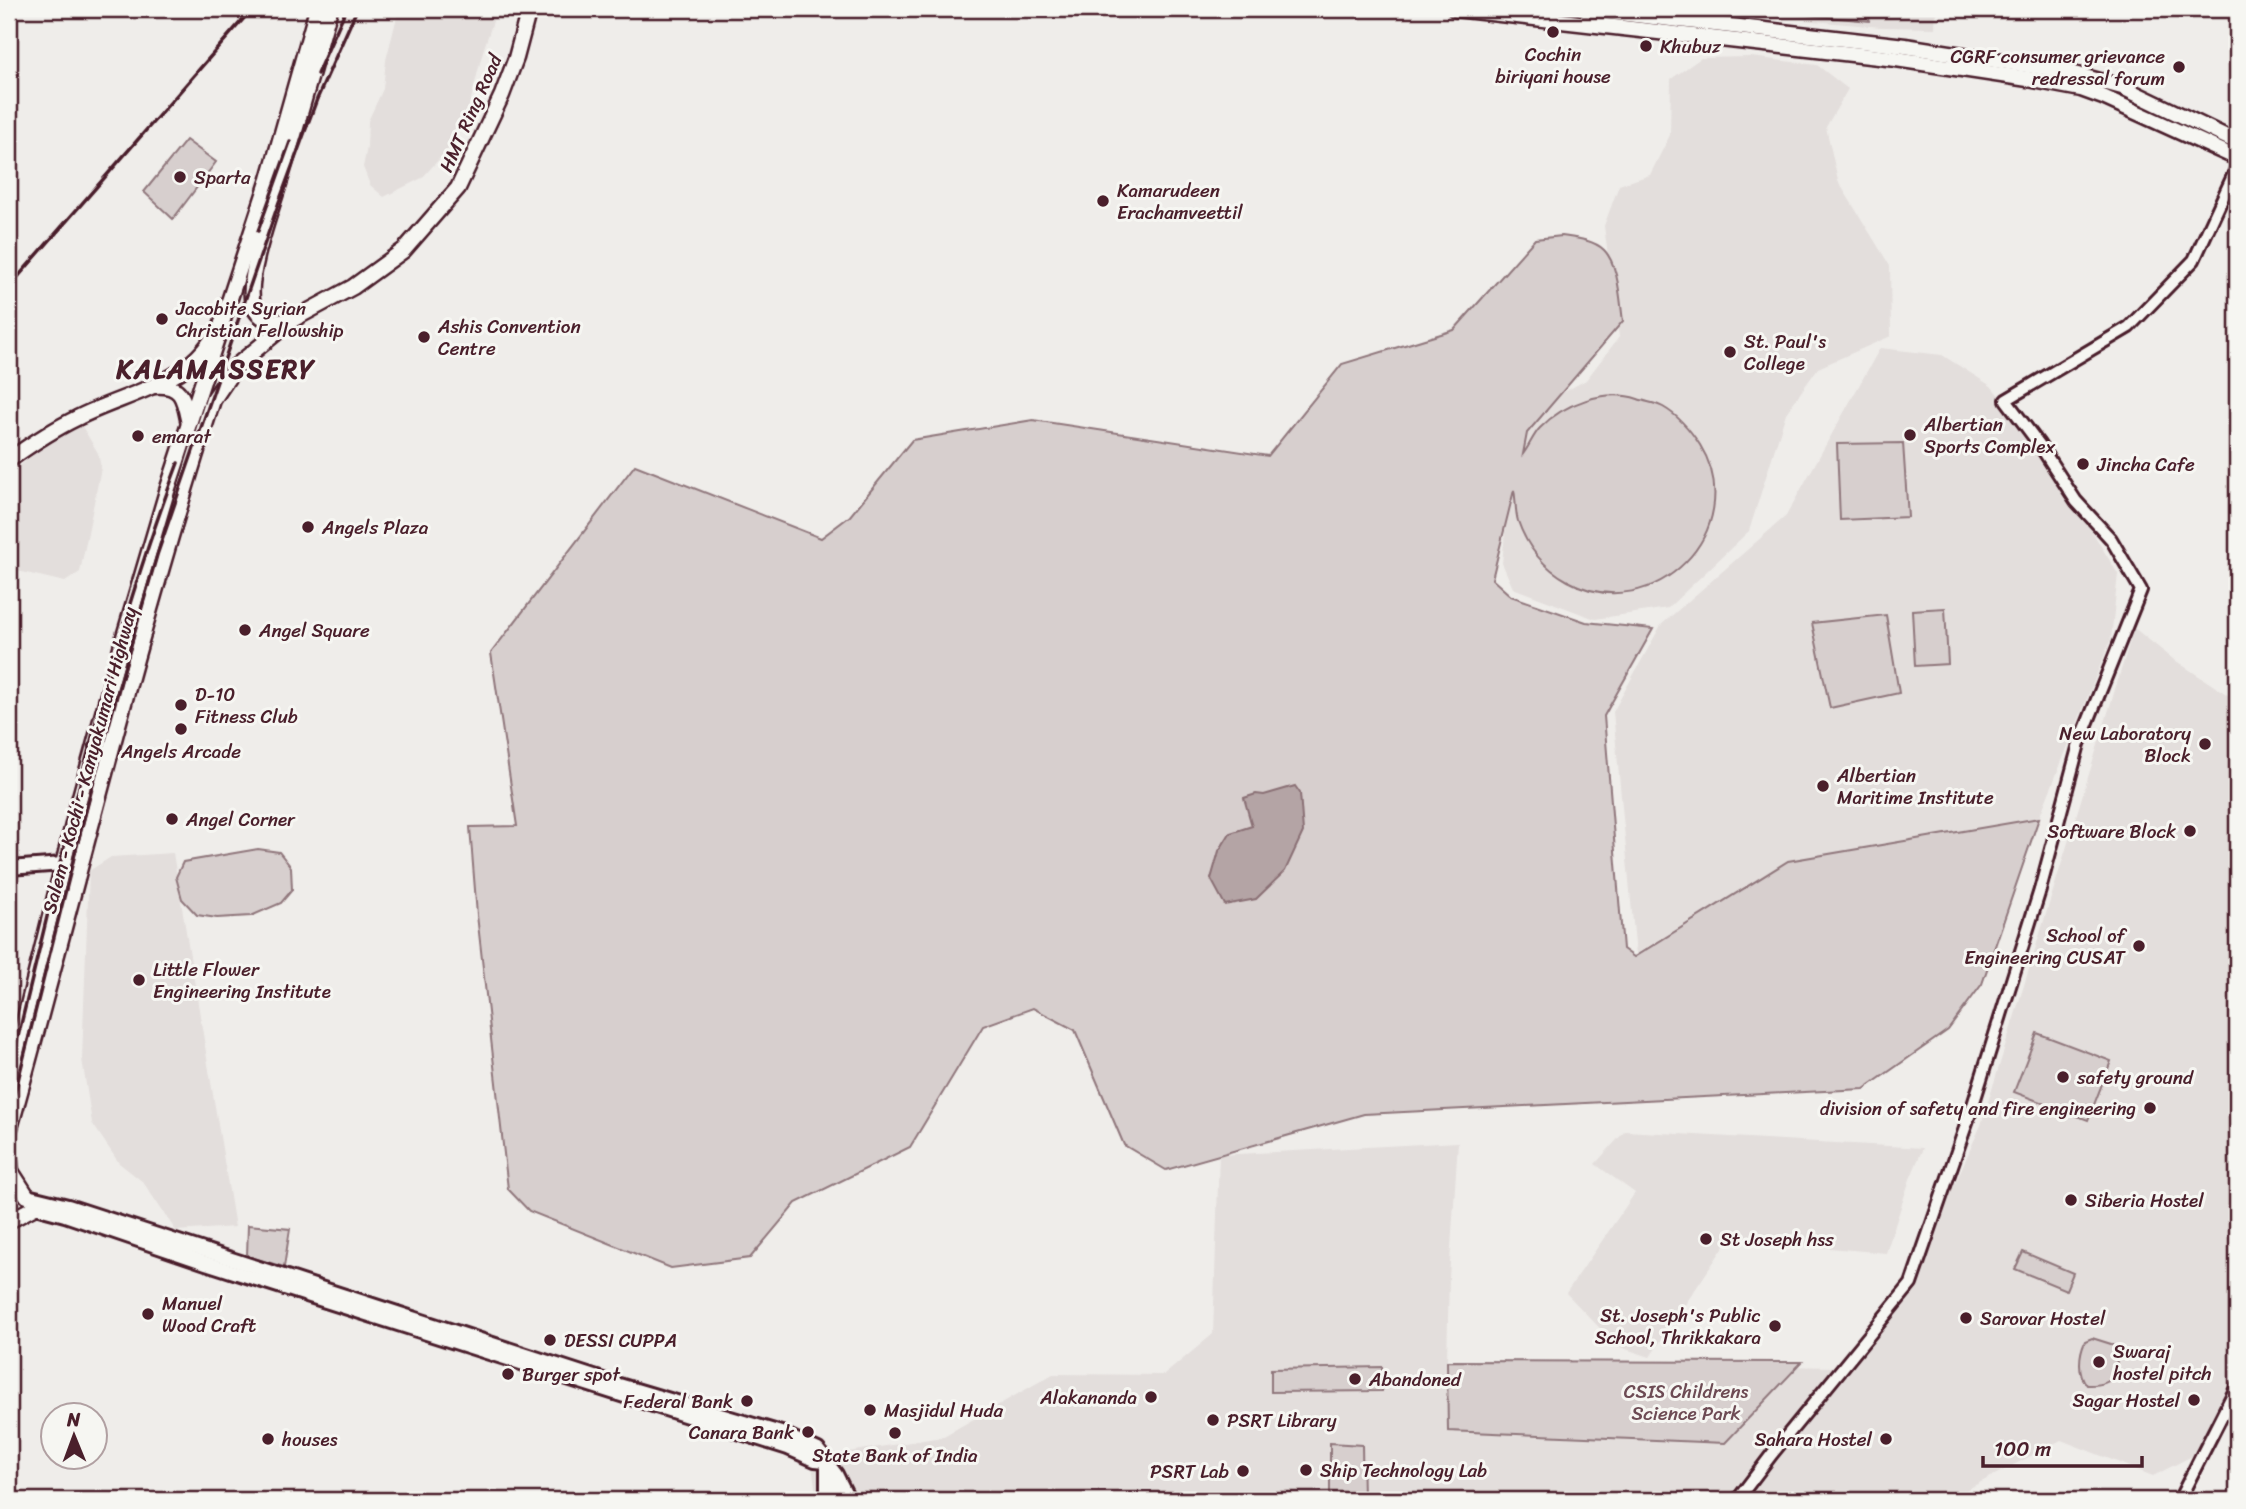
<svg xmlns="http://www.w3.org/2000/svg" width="2246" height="1509" font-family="Sriracha,sans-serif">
<rect width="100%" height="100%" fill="#efedea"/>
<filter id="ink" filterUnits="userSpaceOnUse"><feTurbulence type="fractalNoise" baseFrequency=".0143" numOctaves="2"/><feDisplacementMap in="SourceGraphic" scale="14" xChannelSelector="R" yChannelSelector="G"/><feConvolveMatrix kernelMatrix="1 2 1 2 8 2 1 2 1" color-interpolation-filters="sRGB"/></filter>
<g filter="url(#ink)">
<g fill="#e3dedc">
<path d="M399,9H497L483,51L466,119L450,147L422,178L384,197L370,185L363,167L367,147L368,121L383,89L386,60Z"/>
<path d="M1677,9H1936L1935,28L1881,27Z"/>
<path d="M1751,57L1817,65L1848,89L1826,127L1838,181L1890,266L1891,336L1818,368L1786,413L1749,531L1668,608L1595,619L1513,588L1502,563L1513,455L1544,403L1586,380L1619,337L1604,226L1619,185L1650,175L1670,135L1671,79L1701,58Z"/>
<path d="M1880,348L1942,355L1991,386L2033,437L2052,466L2118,574L2111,639L2039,818L1788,861L1636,954L1613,712L1661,625L1786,516Z"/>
<path d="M77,418L98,453L101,468L80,572L65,582L9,569V475Z"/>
<path d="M2134,628L2173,659L2237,701V1361L2208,1448L2153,1476L2061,1440L1947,1500H817L811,1458L942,1437L1053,1374L1164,1375L1213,1334L1219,1155L1458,1142L1449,1278L1447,1361L1842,1367L1912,1280L1981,1125Z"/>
<path d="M173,853L235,1227L176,1231L143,1182L119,1163L92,1123L82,1059L89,871L111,857Z"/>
<path d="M1625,1131L1923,1148L1910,1179L1886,1253L1729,1239L1650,1357L1617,1346L1566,1293L1635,1193L1595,1164Z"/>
</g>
<g fill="#d7cfce" stroke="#90777c" stroke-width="2">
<path d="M1786,9H1871L1869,21L1786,13Z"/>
<path d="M186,140L216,162L173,219L144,192Z"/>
<path d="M1562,236C1575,238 1594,240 1604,250C1619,265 1620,302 1623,321L1527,433L1523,454C1529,447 1533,435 1540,428C1563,404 1605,388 1638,399C1646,402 1656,403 1663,407C1679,416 1691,431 1700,445C1752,529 1653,628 1568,581C1544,568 1527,547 1518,521C1515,511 1516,499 1514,490L1492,579L1511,596L1586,622L1653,629L1604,716L1623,949L1634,957L1788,861L2039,818L1982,984L1948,1030L1864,1089L1364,1114L1166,1170L1124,1145L1075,1030L1033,1008L983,1026L910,1147L796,1203L750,1258L671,1268L529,1211L508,1189L477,915L470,827L517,826L491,653L635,465L821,538L850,516L912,440L1033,420L1268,456L1342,364L1454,330L1535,239Z"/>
<path d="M1903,443L1908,517L1840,520L1837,444Z"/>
<path d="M1945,608L1948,664L1915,666L1912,610Z"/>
<path d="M1886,615L1899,693L1830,708L1812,623Z"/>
<path d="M258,849L279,852L291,867L292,890L281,903L251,916L217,918L197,915L182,899L176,877L183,862Z"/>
<path d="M2037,1033L2111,1061L2088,1120L2014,1092Z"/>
<path d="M248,1225L290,1229L284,1267L247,1256Z"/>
<path d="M2023,1252L2073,1273L2066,1290L2015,1269Z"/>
<path d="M2092,1338L2111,1344L2117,1349C2117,1374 2116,1386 2087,1385C2077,1373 2079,1354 2085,1341Z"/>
<path d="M1447,1361L1802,1362L1725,1443L1448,1431Z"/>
<path d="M1382,1367V1391L1271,1392V1369Z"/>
<path d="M1330,1443L1362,1445L1363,1500H1330Z"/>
</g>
<path fill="#b4a4a5" stroke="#8a6f74" stroke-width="2" d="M1295,786L1300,793L1303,832L1285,871L1256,899L1225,905L1211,879L1219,851L1230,833L1252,826L1244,798L1256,794L1264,795Z"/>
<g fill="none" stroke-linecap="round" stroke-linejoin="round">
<defs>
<g id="tertiary">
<path d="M827,1461L837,1474L850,1500"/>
<path d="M830,1472L837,1500"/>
<path d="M1737,1500L1772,1454L1911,1284L1973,1105L2040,890L2079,744L2141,590L2111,539L2076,501L2039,444L2006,400L2129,327L2194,260L2237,167"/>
<path d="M2179,1500L2237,1386"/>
</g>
<g id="secondary">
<path d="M9,868L63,864"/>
<path d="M27,1196L68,1206L619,1385L781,1433L818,1450L827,1461"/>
<path d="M35,1207L65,1215L206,1263L788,1448L815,1460L827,1461"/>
<path d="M827,1461V1500"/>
</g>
<g id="primary">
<path d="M1455,9L1896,59L2028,79L2081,89L2103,97L2237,158"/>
<path d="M1584,9L1905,46L2059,70L2122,87L2237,142"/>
<path d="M9,460C30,445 54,429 77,418C128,392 186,386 216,333"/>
</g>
<g id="trunk">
<path d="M292,320C277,323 258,322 253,304C245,277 274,202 282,174C299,119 314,64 330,9"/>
<path d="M155,386C183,384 184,400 189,424"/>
<path d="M9,1082L78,804L123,640L167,491L269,179L317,9"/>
<path d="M9,1132C77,888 135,641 213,400L236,366L292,320L353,287L404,250L458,188L502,95L516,58L529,9"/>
<path d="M9,1153L11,1171L27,1196"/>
<path d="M9,1221L35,1207"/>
</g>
</defs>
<use href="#tertiary" stroke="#4a1f2b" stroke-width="16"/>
<use href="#secondary" stroke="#4a1f2b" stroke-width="18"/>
<use href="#primary" stroke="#4a1f2b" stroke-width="19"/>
<use href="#trunk" stroke="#4a1f2b" stroke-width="19"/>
<use href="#tertiary" stroke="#f6f6f2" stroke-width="10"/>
<use href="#secondary" stroke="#f6f6f2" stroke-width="12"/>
<use href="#primary" stroke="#f6f6f2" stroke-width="14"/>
<use href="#trunk" stroke="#f6f6f2" stroke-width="14"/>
<g stroke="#4a1f2b" stroke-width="3.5">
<path d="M317,74L346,9"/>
<path d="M258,231L290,142"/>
<path d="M9,287L252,9"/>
<path d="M9,1073C60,869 103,660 178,463"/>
<path d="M9,1116L104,738L157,555L279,202L317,99L357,9"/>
</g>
</g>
</g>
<g fill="#4a1f2b" stroke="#f6f6f2" stroke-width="2.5">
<circle cx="1553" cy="32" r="7"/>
<circle cx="1646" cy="46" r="7"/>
<circle cx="2179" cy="67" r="7"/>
<circle cx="180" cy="177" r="7"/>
<circle cx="1103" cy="201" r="7"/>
<circle cx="162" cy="319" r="7"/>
<circle cx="424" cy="337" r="7"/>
<circle cx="1730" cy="352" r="7"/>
<circle cx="1910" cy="435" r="7"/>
<circle cx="138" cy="436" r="7"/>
<circle cx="2083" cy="464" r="7"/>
<circle cx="308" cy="527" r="7"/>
<circle cx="245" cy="630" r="7"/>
<circle cx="181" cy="705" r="7"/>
<circle cx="181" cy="729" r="7"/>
<circle cx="2205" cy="744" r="7"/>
<circle cx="1823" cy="786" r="7"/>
<circle cx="172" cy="819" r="7"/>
<circle cx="2190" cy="831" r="7"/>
<circle cx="2139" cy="946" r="7"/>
<circle cx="139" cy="980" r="7"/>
<circle cx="2063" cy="1077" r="7"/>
<circle cx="2150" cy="1108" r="7"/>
<circle cx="2071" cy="1200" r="7"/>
<circle cx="1706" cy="1239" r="7"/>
<circle cx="148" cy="1314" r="7"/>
<circle cx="1966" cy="1318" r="7"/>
<circle cx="1775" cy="1326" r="7"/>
<circle cx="550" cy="1340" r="7"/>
<circle cx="2099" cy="1362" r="7"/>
<circle cx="508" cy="1374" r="7"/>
<circle cx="1355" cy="1379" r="7"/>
<circle cx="1151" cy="1397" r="7"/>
<circle cx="2194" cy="1400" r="7"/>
<circle cx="747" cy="1401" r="7"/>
<circle cx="870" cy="1410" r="7"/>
<circle cx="1213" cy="1420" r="7"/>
<circle cx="808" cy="1432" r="7"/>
<circle cx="895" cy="1433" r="7"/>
<circle cx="268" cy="1439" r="7"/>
<circle cx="1886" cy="1439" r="7"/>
<circle cx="1306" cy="1470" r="7"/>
<circle cx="1243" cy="1471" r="7"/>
</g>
<g text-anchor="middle" stroke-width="6" stroke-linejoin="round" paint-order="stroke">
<g font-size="19" fill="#4a1f2b" stroke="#f6f6f2" text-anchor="start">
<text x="1660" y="53">Khubuz</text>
<text x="1553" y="61" text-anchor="middle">Cochin<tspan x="1553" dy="22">biriyani house</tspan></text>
<text x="2165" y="63" text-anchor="end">CGRF consumer grievance<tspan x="2165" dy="22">redressal forum</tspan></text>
<text x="194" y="184">Sparta</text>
<text x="1117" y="197">Kamarudeen<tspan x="1117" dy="22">Erachamveettil</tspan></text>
<text x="176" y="315">Jacobite Syrian<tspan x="176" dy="22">Christian Fellowship</tspan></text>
<text x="438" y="333">Ashis Convention<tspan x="438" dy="22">Centre</tspan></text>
<text x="1744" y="348">St. Paul's<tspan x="1744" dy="22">College</tspan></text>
<text x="1924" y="431">Albertian<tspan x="1924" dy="22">Sports Complex</tspan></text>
<text x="152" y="443">emarat</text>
<text x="2097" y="471">Jincha Cafe</text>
<text x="322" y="534">Angels Plaza</text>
<text x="259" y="637">Angel Square</text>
<text x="195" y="701">D-10<tspan x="195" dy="22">Fitness Club</tspan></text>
<text x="2191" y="740" text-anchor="end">New Laboratory<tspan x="2191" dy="22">Block</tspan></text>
<text x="181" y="758" text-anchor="middle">Angels Arcade</text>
<text x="1837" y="782">Albertian<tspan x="1837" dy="22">Maritime Institute</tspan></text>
<text x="186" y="826">Angel Corner</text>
<text x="2176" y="838" text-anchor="end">Software Block</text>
<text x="2125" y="942" text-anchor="end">School of<tspan x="2125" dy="22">Engineering CUSAT</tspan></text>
<text x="153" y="976">Little Flower<tspan x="153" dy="22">Engineering Institute</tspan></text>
<text x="2077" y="1084">safety ground</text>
<text x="2136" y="1115" text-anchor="end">division of safety and fire engineering</text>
<text x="2085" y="1207">Siberia Hostel</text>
<text x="1720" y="1246">St Joseph hss</text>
<text x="162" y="1310">Manuel<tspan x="162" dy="22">Wood Craft</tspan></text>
<text x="1761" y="1322" text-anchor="end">St. Joseph's Public<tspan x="1761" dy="22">School, Thrikkakara</tspan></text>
<text x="1980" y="1325">Sarovar Hostel</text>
<text x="564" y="1347">DESSI CUPPA</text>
<text x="2113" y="1358">Swaraj<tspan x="2113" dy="22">hostel pitch</tspan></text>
<text x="522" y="1381">Burger spot</text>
<text x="1369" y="1386">Abandoned</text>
<text x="1137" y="1404" text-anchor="end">Alakananda</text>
<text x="2180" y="1407" text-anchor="end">Sagar Hostel</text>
<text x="733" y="1408" text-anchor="end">Federal Bank</text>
<text x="884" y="1417">Masjidul Huda</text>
<text x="1227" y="1427">PSRT Library</text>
<text x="794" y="1439" text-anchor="end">Canara Bank</text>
<text x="282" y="1446">houses</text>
<text x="1872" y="1446" text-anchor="end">Sahara Hostel</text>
<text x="895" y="1462" text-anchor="middle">State Bank of India</text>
<text x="1320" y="1477">Ship Technology Lab</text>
<text x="1229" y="1478" text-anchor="end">PSRT Lab</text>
</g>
<g font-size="19" fill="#4a1f2b" stroke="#f6f6f2">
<text transform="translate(470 113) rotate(-66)" y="7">HMT Ring Road</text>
<text transform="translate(89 760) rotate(-75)" y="7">Salem - Kochi - Kanyakumari Highway</text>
</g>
<g font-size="19" fill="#6d4b54" stroke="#f6f6f2">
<text x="1686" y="1398">CSIS Childrens<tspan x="1686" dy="22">Science Park</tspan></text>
</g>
<g font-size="26" font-weight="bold" letter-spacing="2" fill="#4a1f2b" stroke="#f6f6f2">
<text x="216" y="378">KALAMASSERY</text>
</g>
</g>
<rect width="2246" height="1509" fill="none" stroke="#f6f6f2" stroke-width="35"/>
<rect x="18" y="18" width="2211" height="1474" fill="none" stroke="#4a1f2b" stroke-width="2.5" filter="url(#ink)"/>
<g transform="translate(74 1436) rotate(359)"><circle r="33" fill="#f6f6f2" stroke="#b1a0a2" stroke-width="2"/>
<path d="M0-5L12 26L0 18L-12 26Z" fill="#4a1f2b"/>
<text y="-10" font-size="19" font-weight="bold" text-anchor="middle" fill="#4a1f2b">N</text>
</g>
<path d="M1983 1456v10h159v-10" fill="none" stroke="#4a1f2b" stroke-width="3.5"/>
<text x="1994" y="1456" font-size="21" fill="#4a1f2b" stroke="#f6f6f2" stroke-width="5" paint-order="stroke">100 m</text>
</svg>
